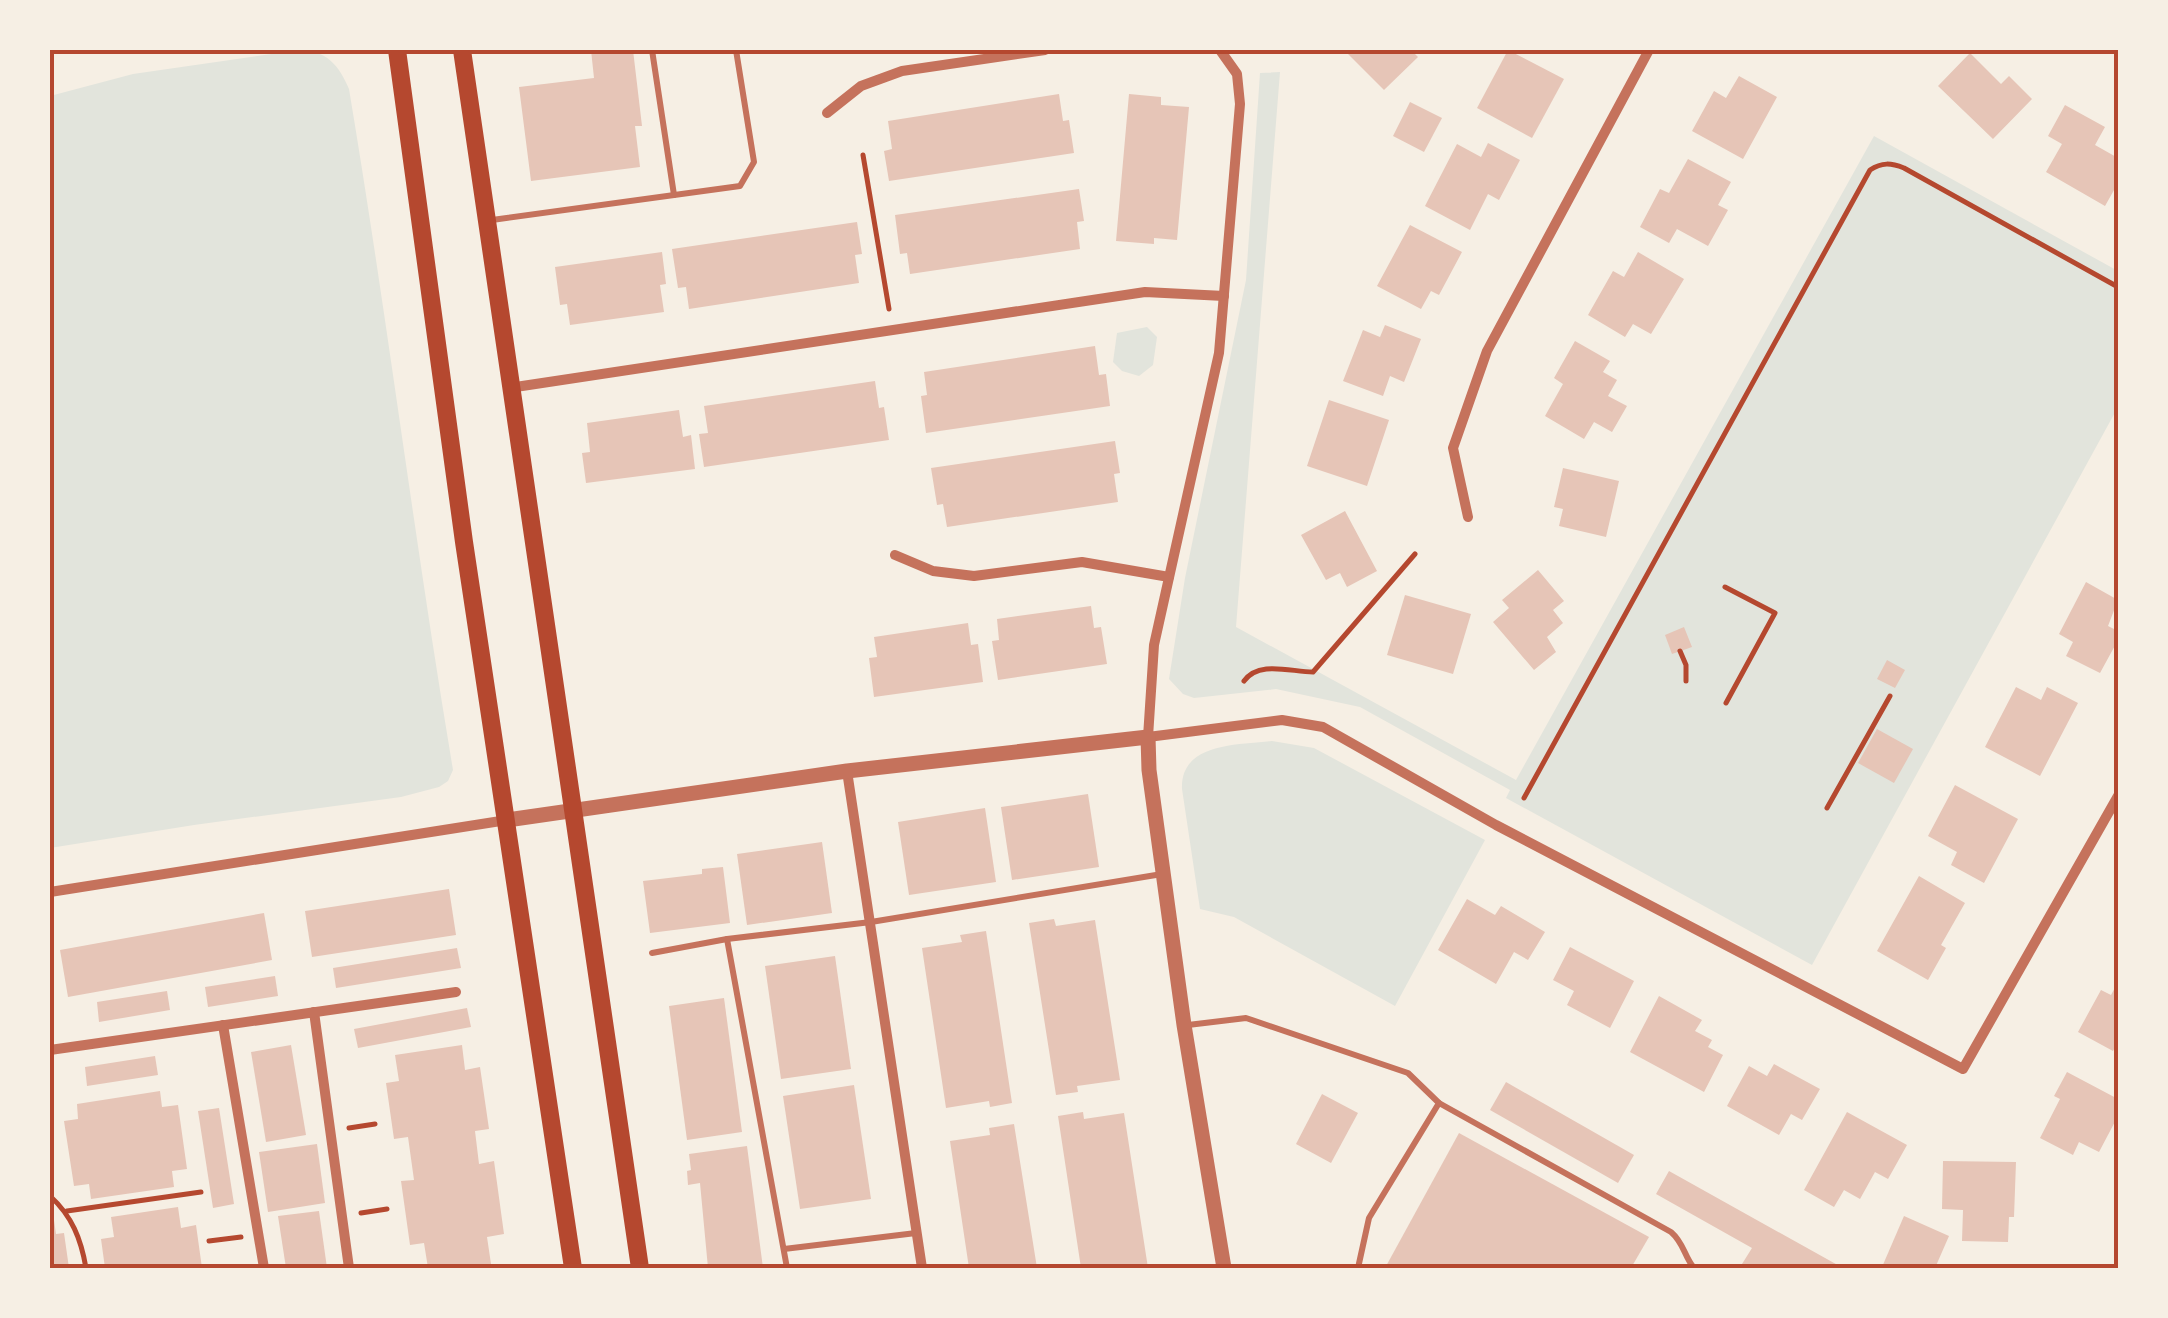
<svg xmlns="http://www.w3.org/2000/svg" width="2168" height="1318" font-family="Poppins,sans-serif">
<rect width="100%" height="100%" fill="#f6efe4"/>
<g fill="#e2e4dc">
<path d="M299,50C326,50 339,65 349,89C387,316 415,544 453,770L448,781L439,787L401,797L194,825L50,848V96L133,74Z"/>
<path d="M1280,72L1236,627L1516,780L1874,136L2118,271V407L1812,965L1506,798L1510,790L1360,707L1276,689L1194,698L1183,694L1169,679L1185,578L1246,280L1260,73Z"/>
<path d="M1147,327L1157,337L1153,365L1139,376L1122,371L1113,362L1117,333Z"/>
<path d="M1272,741L1314,748L1485,840L1395,1006L1234,917L1200,909L1182,789C1180,742 1240,745 1272,741Z"/>
</g>
<g fill="#e6c5b7">
<path d="M591,50H633L642,126H635L640,167L531,181L519,87L594,78Z"/>
<path d="M1344,50H1411L1418,57L1384,90Z"/>
<path d="M1508,50L1564,79L1532,138L1477,108Z"/>
<path d="M1970,53L2001,84L2009,76L2032,99L1993,139L1938,86Z"/>
<path d="M1739,76L1777,97L1743,159L1692,131L1714,91L1726,98Z"/>
<path d="M1059,94L1063,121L1069,120L1074,153L889,181L884,151L892,149L888,121Z"/>
<path d="M1129,94L1161,97V105L1189,107L1177,240L1154,238V244L1116,241Z"/>
<path d="M1410,102L1442,118L1424,152L1393,136Z"/>
<path d="M2065,105L2105,127L2095,145L2118,158V183L2105,206L2046,172L2062,144L2048,136Z"/>
<path d="M1488,143L1520,160L1499,200L1488,194L1470,230L1425,206L1457,144L1481,157Z"/>
<path d="M1688,159L1731,182L1718,205L1728,210L1708,246L1677,229L1669,243L1640,227L1660,189L1669,193Z"/>
<path d="M1079,189L1084,221L1077,222L1080,249L910,274L907,253L900,254L895,215Z"/>
<path d="M857,222L862,254L855,255L859,283L689,309L686,287L678,288L672,249Z"/>
<path d="M1410,225L1462,252L1439,295L1431,291L1421,309L1377,286Z"/>
<path d="M662,252L666,284L660,285L664,312L570,325L567,304L560,305L555,267Z"/>
<path d="M1638,252L1684,279L1651,334L1633,324L1625,337L1588,315L1613,271L1624,277Z"/>
<path d="M1385,325L1421,339L1404,382L1390,376L1383,396L1343,381L1363,330L1380,337Z"/>
<path d="M1575,341L1610,361L1603,372L1617,380L1608,396L1627,406L1612,432L1594,422L1584,439L1545,416L1563,384L1554,378Z"/>
<path d="M1095,346L1099,375L1106,374L1110,406L926,433L921,396L927,395L924,372Z"/>
<path d="M875,381L879,408L884,407L889,440L704,467L699,434L708,433L704,406Z"/>
<path d="M1329,400L1389,420L1367,486L1307,466Z"/>
<path d="M679,410L683,437L691,435L695,469L586,483L582,453L590,452L587,423Z"/>
<path d="M1115,441L1120,473L1114,474L1118,502L947,527L943,504L937,505L931,468Z"/>
<path d="M1563,468L1619,481L1606,537L1559,526L1563,509L1554,507Z"/>
<path d="M1345,511L1377,571L1347,587L1340,573L1326,580L1301,535Z"/>
<path d="M1538,570L1564,601L1553,610L1563,623L1547,637L1556,652L1534,670L1493,622L1509,608L1502,600Z"/>
<path d="M2086,582L2118,600L2108,626L2118,631V640L2100,673L2066,656L2073,642L2059,634Z"/>
<path d="M1405,595L1471,614L1453,674L1387,655Z"/>
<path d="M1091,606L1094,628L1101,627L1107,664L998,680L992,641L999,640L997,619Z"/>
<path d="M968,623L971,645L978,644L983,682L874,697L869,658L877,657L874,637Z"/>
<path d="M1684,627L1692,647L1672,654L1665,635Z"/>
<path d="M1887,660L1905,670L1895,688L1877,679Z"/>
<path d="M2016,687L2041,700L2047,687L2078,703L2040,776L1985,747Z"/>
<path d="M1877,729L1913,749L1894,783L1858,763Z"/>
<path d="M1955,785L2018,819L1984,883L1951,865L1957,852L1928,836Z"/>
<path d="M1088,794L1099,867L1012,880L1001,807Z"/>
<path d="M985,808L996,882L909,895L898,822Z"/>
<path d="M822,842L832,913L747,925L737,854Z"/>
<path d="M723,867L730,923L650,933L643,881L702,874V869Z"/>
<path d="M1919,876L1965,903L1941,945L1946,948L1928,980L1877,951Z"/>
<path d="M449,889L456,935L312,957L305,911Z"/>
<path d="M1467,899L1495,915L1501,906L1545,932L1528,960L1514,952L1496,984L1438,950Z"/>
<path d="M264,913L272,960L68,997L60,950Z"/>
<path d="M1054,919L1056,926L1095,920L1120,1080L1077,1086L1078,1092L1056,1095L1029,923Z"/>
<path d="M986,931L1012,1103L990,1107L989,1101L946,1108L922,948L962,942L960,935Z"/>
<path d="M1570,947L1634,981L1610,1028L1567,1005L1574,991L1553,980Z"/>
<path d="M457,948L461,968L336,988L333,968Z"/>
<path d="M835,956L851,1069L781,1079L765,966Z"/>
<path d="M275,976L278,996L208,1007L205,987Z"/>
<path d="M2118,982V1042L2113,1051L2078,1032L2101,990L2111,995Z"/>
<path d="M167,991L170,1010L99,1022L97,1002Z"/>
<path d="M1659,996L1702,1020L1695,1031L1712,1040L1708,1047L1723,1055L1704,1092L1630,1052Z"/>
<path d="M724,998L742,1132L687,1140L669,1006Z"/>
<path d="M467,1008L471,1027L358,1048L354,1029Z"/>
<path d="M291,1045L306,1135L266,1142L251,1052Z"/>
<path d="M462,1045L465,1070L480,1067L489,1129L475,1131L479,1164L494,1161L504,1234L487,1237L491,1264L428,1268L424,1243L410,1245L401,1181L414,1180L408,1137L394,1139L386,1083L399,1081L395,1055Z"/>
<path d="M155,1056L158,1075L87,1086L85,1067Z"/>
<path d="M1774,1064L1820,1089L1802,1120L1791,1114L1779,1135L1727,1106L1749,1066L1767,1076Z"/>
<path d="M2067,1072L2118,1099V1116L2099,1152L2079,1142L2073,1155L2040,1138L2060,1099L2054,1096Z"/>
<path d="M1506,1082L1634,1155L1618,1183L1490,1110Z"/>
<path d="M854,1085L871,1199L800,1209L783,1096Z"/>
<path d="M160,1091L162,1107L178,1105L187,1169L172,1171L174,1187L91,1199L89,1184L74,1186L64,1121L78,1119L77,1104Z"/>
<path d="M1322,1094L1358,1113L1331,1163L1296,1144Z"/>
<path d="M219,1108L234,1204L213,1208L198,1111Z"/>
<path d="M1083,1112L1084,1119L1124,1113L1148,1268H1081L1058,1116Z"/>
<path d="M1847,1112L1907,1145L1888,1179L1875,1172L1860,1199L1844,1190L1834,1207L1804,1190Z"/>
<path d="M1014,1124L1037,1268H969L950,1141L990,1135L989,1128Z"/>
<path d="M1459,1133L1649,1237L1631,1268H1385Z"/>
<path d="M317,1144L325,1203L268,1212L259,1152Z"/>
<path d="M747,1146L763,1268H708L700,1183L688,1185L687,1171L691,1170L689,1154Z"/>
<path d="M1943,1161L2016,1162L2014,1217H2009L2008,1242L1962,1241L1963,1210L1942,1209Z"/>
<path d="M1669,1171L1843,1268H1749L1742,1264L1752,1248L1656,1194Z"/>
<path d="M178,1207L181,1228L196,1225L202,1268H105L101,1239L114,1237L111,1217Z"/>
<path d="M319,1211L327,1268H286L278,1216Z"/>
<path d="M1904,1216L1949,1236L1935,1268L1882,1267Z"/>
<path d="M50,1220H54L56,1234L64,1233L69,1268H50Z"/>
</g>
<g fill="none" stroke-linecap="round" stroke-linejoin="round">
<g stroke="#b5482f" stroke-width="5">
<path d="M863,155L889,309"/>
<path d="M1725,587L1775,613L1726,703"/>
<path d="M1680,651L1686,665V681"/>
<path d="M1244,681C1259,660 1291,672 1313,672L1415,554"/>
<path d="M1524,798L1870,170C1882,162 1891,163 1904,168L2118,287"/>
<path d="M1827,808L1890,696"/>
<path d="M349,1128L375,1124"/>
<path d="M50,1196C72,1216 81,1239 86,1268"/>
<path d="M67,1211L201,1192"/>
<path d="M361,1213L387,1209"/>
<path d="M209,1241L241,1237"/>
</g>
<g stroke="#c5725c" stroke-width="6">
<path d="M652,50L674,195"/>
<path d="M492,220L740,186L754,162L736,50"/>
<path d="M727,939L787,1268"/>
<path d="M652,953L727,939L871,922L1162,874"/>
<path d="M1188,1025L1246,1018L1408,1073L1439,1103L1369,1218L1358,1268"/>
<path d="M1439,1103L1671,1232C1684,1243 1684,1256 1694,1268"/>
<path d="M784,1249L916,1233"/>
</g>
<g stroke="#c5725c" stroke-width="10">
<path d="M1220,50L1237,74L1240,104L1219,353L1154,645L1148,737L1282,720L1323,727L1496,825L1963,1069L2118,796"/>
<path d="M827,113L861,86L902,71L1045,50"/>
<path d="M509,388L1145,292L1224,296"/>
<path d="M1468,517L1453,448L1487,351L1649,50"/>
<path d="M895,555L933,571L974,576L1082,562L1169,577"/>
<path d="M847,771L922,1268"/>
<path d="M50,892L507,820"/>
<path d="M314,1012L349,1268"/>
<path d="M223,1025L264,1268"/>
<path d="M50,1050L456,992"/>
</g>
<path stroke="#c5725c" stroke-width="15" d="M507,820L847,771L1148,737L1149,770L1184,1025L1224,1268"/>
<g stroke="#b5482f" stroke-width="18">
<path d="M397,50L464,542L573,1268"/>
<path d="M462,50L640,1268"/>
</g>
</g>
<rect width="2168" height="1318" fill="none" stroke="#f6efe4" stroke-width="105"/>
<rect x="52" y="52" width="2064" height="1214" fill="none" stroke="#b5482f" stroke-width="4"/>
</svg>
